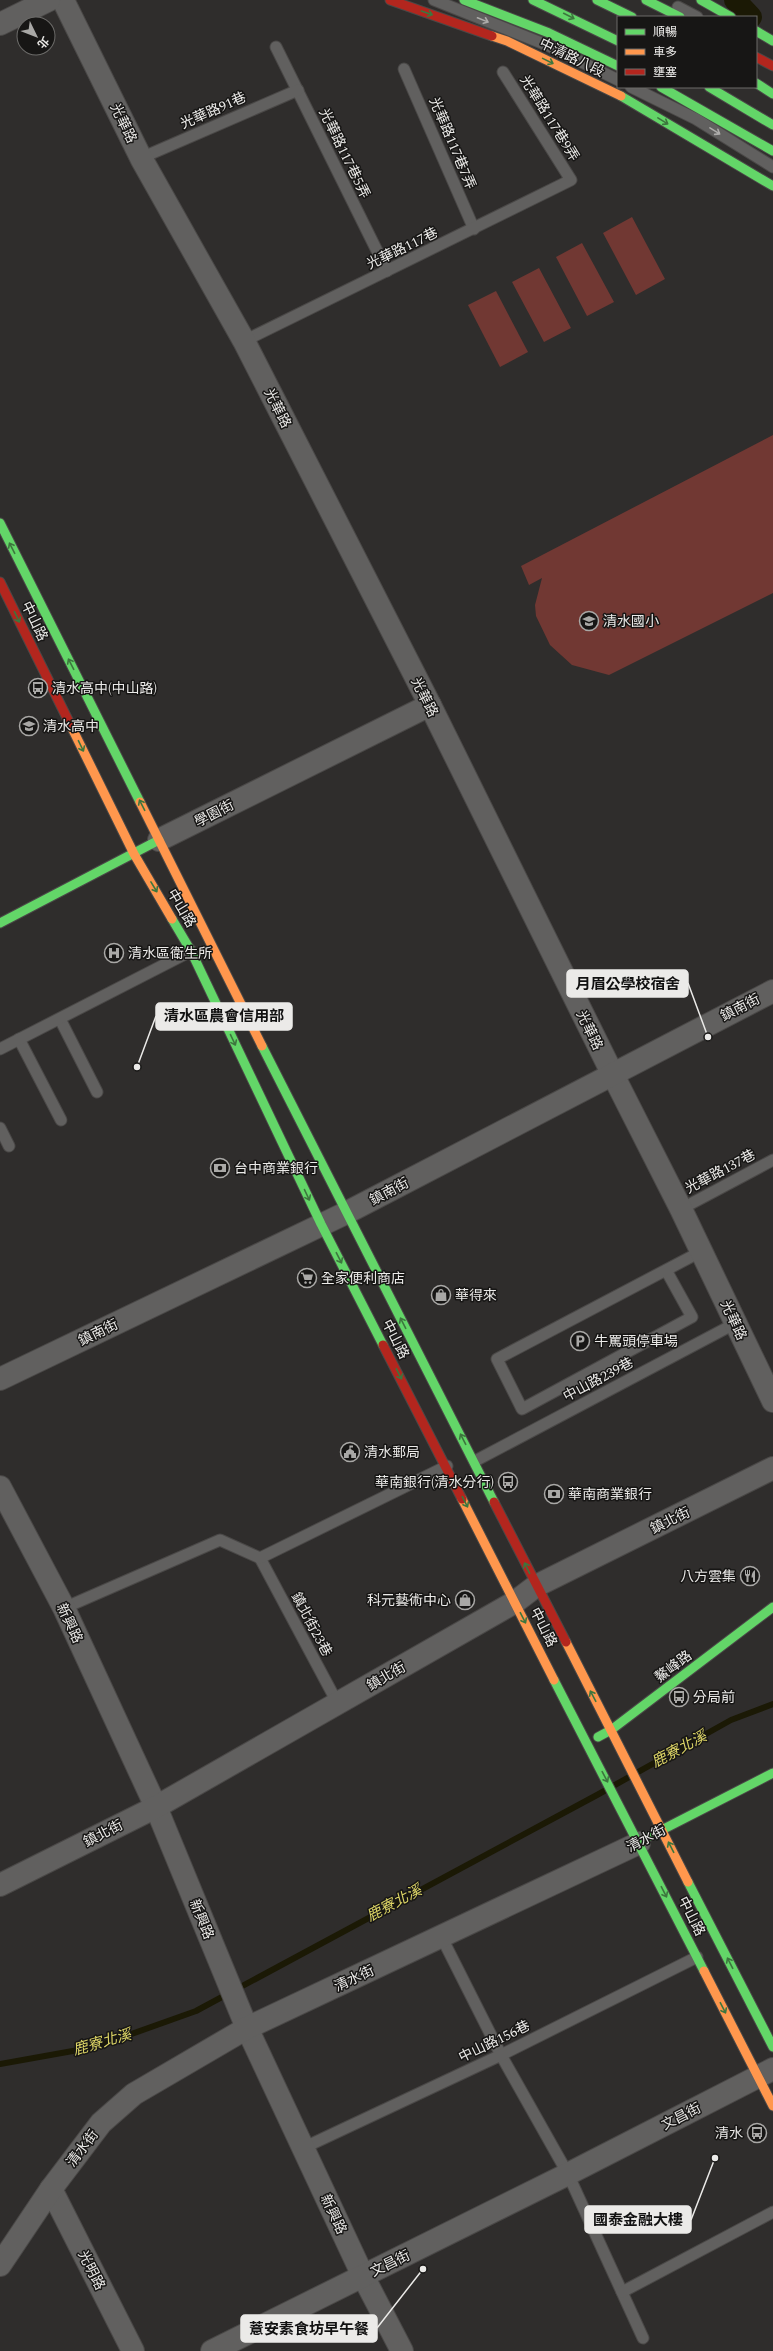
<svg xmlns="http://www.w3.org/2000/svg" width="773" height="2351" font-family="Spectral,'Noto Sans TC',serif">
<rect width="100%" height="100%" fill="#2f2d2c"/>
<g fill="#713833">
<path d="M632,217L665,279L636,295L603,233Z"/>
<path d="M582,243L614,302L587,316L556,257Z"/>
<path d="M539,268L571,328L544,342L512,282Z"/>
<path d="M496,291L528,352L500,367L468,305Z"/>
<path d="M773,435V593L609,675L572,665L550,645L536,616L535,605L542,578L529,585L521,566Z"/>
</g>
<g fill="none" stroke-linecap="round" stroke-linejoin="round">
<path stroke="#1b1905" stroke-width="6" d="M0,2064L95,2047L196,2011L597,1795L731,1720L773,1704"/>
<path stroke="#1b1905" stroke-width="22" d="M735,0L751,17"/>
<defs>
<g id="lane">
<path d="M434,0L549,46L618,80"/>
<path d="M678,7L697,17"/>
<path d="M276,47L387,271"/>
<path d="M404,69L474,229"/>
<path d="M631,87L696,119L773,167"/>
<path d="M141,158L298,90"/>
<path d="M244,341L571,180L503,72"/>
<path d="M60,1019L97,1092"/>
<path d="M19,1039L61,1120"/>
<path d="M0,1049L191,951"/>
<path d="M0,1128L9,1146"/>
<path d="M681,1209L773,1160"/>
<path d="M666,1270L692,1317L522,1409L497,1359L702,1251"/>
<path d="M475,1461L736,1323"/>
<path d="M260,1558L338,1704"/>
<path d="M64,1608L220,1540L260,1558L447,1466"/>
<path d="M441,1936L501,2055L568,2174L643,2338"/>
<path d="M303,2148L501,2055L697,1957"/>
<path d="M622,2292L773,2212"/>
</g>
<g id="street">
<path d="M63,0L141,158L244,341L430,705L612,1073L681,1209L773,1401"/>
<path d="M0,24L49,0"/>
<path d="M159,840L430,705"/>
<path d="M0,1379L346,1213L773,991"/>
<path d="M0,1487L64,1608L156,1807L247,2028L363,2276L402,2351"/>
<path d="M0,1885L156,1807L515,1602L536,1586L773,1468"/>
<path d="M51,2189L133,2351"/>
<path d="M0,2265L51,2189L101,2123L134,2094L247,2028L639,1843"/>
<path d="M212,2351L568,2174L773,2069"/>
</g>
<g id="fast">
<path d="M464,0L549,33L618,66"/>
<path d="M533,0L618,41"/>
<path d="M597,0L632,17"/>
<path d="M646,0L680,17"/>
<path d="M701,0L731,17"/>
<path d="M756,31L773,41"/>
<path d="M756,83L773,94"/>
<path d="M661,87L773,151"/>
<path d="M709,87L773,125"/>
<path d="M621,96L773,186"/>
<path d="M0,523L140,802"/>
<path d="M172,919L191,951L321,1224L383,1345"/>
<path d="M0,923L159,840"/>
<path d="M262,1046L494,1502"/>
<path d="M554,1680L704,1971"/>
<path d="M598,1737L611,1730L773,1607"/>
<path d="M650,1836L773,1773"/>
<path d="M688,1882L773,2047"/>
</g>
<g id="slow">
<path d="M492,36L507,41L621,96"/>
<path d="M70,724L134,854L172,919"/>
<path d="M140,802L262,1046"/>
<path d="M462,1499L554,1680"/>
<path d="M566,1642L688,1882"/>
<path d="M704,1971L773,2106"/>
</g>
<g id="jam">
<path d="M390,0L492,36"/>
<path d="M756,57L773,66"/>
<path d="M0,582L70,724"/>
<path d="M383,1345L462,1499"/>
<path d="M494,1502L566,1642"/>
</g>
</defs>
<use href="#lane" stroke="#4a4847" stroke-width="13"/>
<use href="#street" stroke="#4a4847" stroke-width="24"/>
<use href="#fast" stroke="#4a4847" stroke-width="11"/>
<use href="#slow" stroke="#4a4847" stroke-width="11"/>
<use href="#jam" stroke="#4a4847" stroke-width="11"/>
<use href="#lane" stroke="#61605f" stroke-width="11"/>
<use href="#street" stroke="#61605f" stroke-width="22"/>
<use href="#fast" stroke="#63d668" stroke-width="9"/>
<use href="#slow" stroke="#ff974d" stroke-width="9"/>
<use href="#jam" stroke="#b3261e" stroke-width="9"/>
</g>
<defs><path id="oneway-shaft" d="M-6 0H5M1.5-3L5.5 0L1.5 3" fill="none" stroke-width="1.6" stroke-linecap="round" stroke-linejoin="round"/></defs>
<g stroke="#3d763e">
<use href="#oneway-shaft" transform="translate(427 13) rotate(19)"/>
<use href="#oneway-shaft" transform="translate(569 16) rotate(27)"/>
<use href="#oneway-shaft" transform="translate(548 61) rotate(26)"/>
<use href="#oneway-shaft" transform="translate(663 121) rotate(31)"/>
<use href="#oneway-shaft" transform="translate(12 548) rotate(-117)"/>
<use href="#oneway-shaft" transform="translate(17 617) rotate(64)"/>
<use href="#oneway-shaft" transform="translate(71 664) rotate(-117)"/>
<use href="#oneway-shaft" transform="translate(81 746) rotate(64)"/>
<use href="#oneway-shaft" transform="translate(142 805) rotate(-117)"/>
<use href="#oneway-shaft" transform="translate(154 887) rotate(59)"/>
<use href="#oneway-shaft" transform="translate(233 1040) rotate(65)"/>
<use href="#oneway-shaft" transform="translate(307 1195) rotate(65)"/>
<use href="#oneway-shaft" transform="translate(339 1258) rotate(63)"/>
<use href="#oneway-shaft" transform="translate(403 1323) rotate(-117)"/>
<use href="#oneway-shaft" transform="translate(399 1374) rotate(63)"/>
<use href="#oneway-shaft" transform="translate(463 1439) rotate(-117)"/>
<use href="#oneway-shaft" transform="translate(465 1502) rotate(63)"/>
<use href="#oneway-shaft" transform="translate(527 1568) rotate(-116)"/>
<use href="#oneway-shaft" transform="translate(523 1618) rotate(63)"/>
<use href="#oneway-shaft" transform="translate(593 1696) rotate(-118)"/>
<use href="#oneway-shaft" transform="translate(605 1777) rotate(62)"/>
<use href="#oneway-shaft" transform="translate(671 1847) rotate(-117)"/>
<use href="#oneway-shaft" transform="translate(664 1892) rotate(63)"/>
<use href="#oneway-shaft" transform="translate(730 1963) rotate(-117)"/>
<use href="#oneway-shaft" transform="translate(723 2008) rotate(63)"/>
</g>
<g stroke="#adacaa">
<use href="#oneway-shaft" transform="translate(483 20) rotate(22)"/>
<use href="#oneway-shaft" transform="translate(715 131) rotate(32)"/>
</g>
<defs>
<symbol id="school-ring" viewBox="-11 -11 22 22"><circle r="9.5" fill="#171615" stroke="#a9a8a6" stroke-width="1.5"/><path d="M0-5L7-2L0 1L-7-2ZM-4 1L0 2.5L4 1V4Q0 6-4 4Z" fill="#a9a8a6"/></symbol>
<symbol id="bus-ring" viewBox="-11 -11 22 22"><circle r="9.5" fill="#171615" stroke="#a9a8a6" stroke-width="1.5"/><path d="M-5-6H5V4H4V6H2V4H-2V6H-4V4H-5ZM-3.5-4V0h7V-4ZM-3.5 1.2v1.5H-2V1.2ZM2 1.2v1.5H3.5V1.2Z" fill="#a9a8a6"/></symbol>
<symbol id="hospital-ring" viewBox="-11 -11 22 22"><circle r="9.5" fill="#171615" stroke="#a9a8a6" stroke-width="1.5"/><path d="M-5-5h3v3.5h4V-5h3V5h-3V1.5h-4V5h-3Z" fill="#a9a8a6"/></symbol>
<symbol id="bank-ring" viewBox="-11 -11 22 22"><circle r="9.5" fill="#171615" stroke="#a9a8a6" stroke-width="1.5"/><path d="M-6-4H6V4H-6ZM0-2.3a2.3 2.3 0 1 0 0 4.6a2.3 2.3 0 1 0 0-4.6Z" fill="#a9a8a6"/></symbol>
<symbol id="supermarket-ring" viewBox="-11 -11 22 22"><circle r="9.5" fill="#171615" stroke="#a9a8a6" stroke-width="1.5"/><path d="M-6-5.5h2.5l.6 2H6L4.5 2H-2.5L-4.4-4H-6ZM-1.5 3.2a1.3 1.3 0 1 0 .1 0ZM3 3.2a1.3 1.3 0 1 0 .1 0Z" fill="#a9a8a6"/></symbol>
<symbol id="shop-ring" viewBox="-11 -11 22 22"><circle r="9.5" fill="#171615" stroke="#a9a8a6" stroke-width="1.5"/><path d="M-5-2.5h2.3a2.7 3.5 0 0 1 5.4 0H5L5.5 6h-11ZM-1.5-2.5h3a1.5 2.3 0 0 0-3 0Z" fill="#a9a8a6"/></symbol>
<symbol id="parking-ring" viewBox="-11 -11 22 22"><circle r="9.5" fill="#171615" stroke="#a9a8a6" stroke-width="1.5"/><path d="M-3.5-5.5H1a3.5 3.5 0 0 1 0 7H-1V5.5H-3.5ZM-1-3.4V-.6H.8a1.4 1.4 0 0 0 0-2.8Z" fill="#a9a8a6"/></symbol>
<symbol id="civic-ring" viewBox="-11 -11 22 22"><circle r="9.5" fill="#171615" stroke="#a9a8a6" stroke-width="1.5"/><path d="M-.6-6.5H3V-4.5H.6V-3L4-1V1h2V6H-6V1h2V-1L-.6-3ZM-1.2 2.5V6h2.4V2.5Z" fill="#a9a8a6"/></symbol>
<symbol id="restaurant-ring" viewBox="-11 -11 22 22"><circle r="9.5" fill="#171615" stroke="#a9a8a6" stroke-width="1.5"/><path d="M-5-6h1v4h1v-4h1v4h1v-4h1v5L-1.5 .5V6h-2V.5L-5-1ZM5-6V6H3V1.5H1.5Q1.5-4 5-6Z" fill="#a9a8a6"/></symbol>
</defs>
<g fill-rule="evenodd">
<use href="#school-ring" x="578" y="610" width="22" height="22"/>
<use href="#bus-ring" x="27" y="677" width="22" height="22"/>
<use href="#school-ring" x="18" y="715" width="22" height="22"/>
<use href="#hospital-ring" x="103" y="942" width="22" height="22"/>
<use href="#bank-ring" x="209" y="1157" width="22" height="22"/>
<use href="#supermarket-ring" x="296" y="1267" width="22" height="22"/>
<use href="#shop-ring" x="430" y="1284" width="22" height="22"/>
<use href="#parking-ring" x="569" y="1330" width="22" height="22"/>
<use href="#civic-ring" x="339" y="1441" width="22" height="22"/>
<use href="#bus-ring" x="497" y="1471" width="22" height="22"/>
<use href="#bank-ring" x="543" y="1483" width="22" height="22"/>
<use href="#restaurant-ring" x="739" y="1565" width="22" height="22"/>
<use href="#shop-ring" x="454" y="1589" width="22" height="22"/>
<use href="#bus-ring" x="668" y="1686" width="22" height="22"/>
<use href="#bus-ring" x="746" y="2122" width="22" height="22"/>
</g>
<g text-anchor="middle" stroke-width="3" stroke-linejoin="round" paint-order="stroke">
<g font-size="14" fill="#ebeae8" stroke="#171615">
<text transform="translate(572 57) rotate(26)" y="5">中清路八段</text>
<text transform="translate(213 110) rotate(-24)" y="5">光華路91巷</text>
<text transform="translate(550 118) rotate(58)" y="5">光華路117巷9弄</text>
<text transform="translate(124 123) rotate(64)" y="5">光華路</text>
<text transform="translate(453 143) rotate(67)" y="5">光華路117巷7弄</text>
<text transform="translate(345 153) rotate(64)" y="5">光華路117巷5弄</text>
<text transform="translate(402 248) rotate(-26)" y="5">光華路117巷</text>
<text transform="translate(278 408) rotate(63)" y="5">光華路</text>
<text transform="translate(35 621) rotate(64)" y="5">中山路</text>
<text transform="translate(425 697) rotate(63)" y="5">光華路</text>
<text transform="translate(214 813) rotate(-27)" y="5">學園街</text>
<text transform="translate(182 908) rotate(59)" y="5">中山路</text>
<text transform="translate(740 1007) rotate(-27)" y="5">鎮南街</text>
<text transform="translate(590 1030) rotate(64)" y="5">光華路</text>
<text transform="translate(720 1171) rotate(-28)" y="5">光華路137巷</text>
<text transform="translate(389 1191) rotate(-28)" y="5">鎮南街</text>
<text transform="translate(734 1320) rotate(65)" y="5">光華路</text>
<text transform="translate(98 1332) rotate(-26)" y="5">鎮南街</text>
<text transform="translate(396 1339) rotate(63)" y="5">中山路</text>
<text transform="translate(598 1379) rotate(-28)" y="5">中山路239巷</text>
<text transform="translate(670 1520) rotate(-26)" y="5">鎮北街</text>
<text transform="translate(70 1623) rotate(65)" y="5">新興路</text>
<text transform="translate(312 1624) rotate(62)" y="5">鎮北街23巷</text>
<text transform="translate(544 1627) rotate(63)" y="5">中山路</text>
<text transform="translate(673 1666) rotate(-37)" y="5">鰲峰路</text>
<text transform="translate(386 1676) rotate(-30)" y="5">鎮北街</text>
<text transform="translate(103 1833) rotate(-27)" y="5">鎮北街</text>
<text transform="translate(646 1838) rotate(-28)" y="5">清水街</text>
<text transform="translate(692 1916) rotate(63)" y="5">中山路</text>
<text transform="translate(202 1919) rotate(68)" y="5">新興路</text>
<text transform="translate(354 1978) rotate(-25)" y="5">清水街</text>
<text transform="translate(494 2041) rotate(-26)" y="5">中山路156巷</text>
<text transform="translate(681 2116) rotate(-27)" y="5">文昌街</text>
<text transform="translate(82 2148) rotate(-53)" y="5">清水街</text>
<text transform="translate(334 2214) rotate(65)" y="5">新興路</text>
<text transform="translate(390 2263) rotate(-26)" y="5">文昌街</text>
<text transform="translate(92 2270) rotate(63)" y="5">光明路</text>
</g>
<g font-size="14" fill="#ebeae8" stroke="#171615" text-anchor="start">
<text x="603" y="626">清水國小</text>
<text x="52" y="693">清水高中(中山路)</text>
<text x="43" y="731">清水高中</text>
<text x="128" y="958">清水區衛生所</text>
<text x="234" y="1173">台中商業銀行</text>
<text x="321" y="1283">全家便利商店</text>
<text x="455" y="1300">華得來</text>
<text x="594" y="1346">牛罵頭停車場</text>
<text x="364" y="1457">清水郵局</text>
<text x="494" y="1487" text-anchor="end">華南銀行(清水分行)</text>
<text x="568" y="1499">華南商業銀行</text>
<text x="736" y="1581" text-anchor="end">八方雲集</text>
<text x="451" y="1605" text-anchor="end">科元藝術中心</text>
<text x="693" y="1702">分局前</text>
<text x="743" y="2138" text-anchor="end">清水</text>
</g>
<g font-size="15" font-style="italic" fill="#dcd465" stroke="#171615">
<text transform="translate(679 1749) rotate(-28)" y="5">鹿寮北溪</text>
<text transform="translate(394 1903) rotate(-28)" y="5">鹿寮北溪</text>
<text transform="translate(102 2042) rotate(-16)" y="5">鹿寮北溪</text>
</g>
</g>
<path fill="none" stroke="#ebeae8" stroke-width="1.5" d="M708 1037L688 983M137 1067L156 1016M715 2158L691 2220M423 2269L377 2328"/>
<g fill="#ebeae8" stroke="#171615" stroke-width="1.5">
<circle cx="708" cy="1037" r="4"/>
<circle cx="137" cy="1067" r="4"/>
<circle cx="715" cy="2158" r="4"/>
<circle cx="423" cy="2269" r="4"/>
</g>
<g fill="#ebeae8" stroke="#ebeae8" stroke-width="1.5">
<rect x="567" y="970" width="121" height="27" rx="4"/>
<rect x="156" y="1003" width="136" height="27" rx="4"/>
<rect x="585" y="2206" width="106" height="27" rx="4"/>
<rect x="241" y="2315" width="136" height="27" rx="4"/>
</g>
<g font-size="15" text-anchor="middle" font-weight="bold" fill="#111">
<text x="628" y="989">月眉公學校宿舍</text>
<text x="224" y="1021">清水區農會信用部</text>
<text x="638" y="2225">國泰金融大樓</text>
<text x="309" y="2334">薏安素食坊早午餐</text>
</g>
<rect x="617" y="16" width="140" height="72" fill="#171615" stroke="#6c6b69"/>
<rect x="625" y="29" width="20" height="6" fill="#63d668" stroke="#6c6b69"/>
<text x="653" y="36" font-size="12" fill="#ebeae8">順暢</text>
<rect x="625" y="49" width="20" height="6" fill="#ff974d" stroke="#6c6b69"/>
<text x="653" y="56" font-size="12" fill="#ebeae8">車多</text>
<rect x="625" y="69" width="20" height="6" fill="#b3261e" stroke="#6c6b69"/>
<text x="653" y="76" font-size="12" fill="#ebeae8">壅塞</text>
<g transform="translate(36 36) rotate(133)"><circle r="19" fill="#171615" stroke="#6c6b69"/>
<path d="M0-3L7 15L0 10L-7 15Z" fill="#a9a8a6"/>
<text y="-6" font-size="11" font-weight="bold" text-anchor="middle" fill="#ebeae8">北</text>
</g>
</svg>
